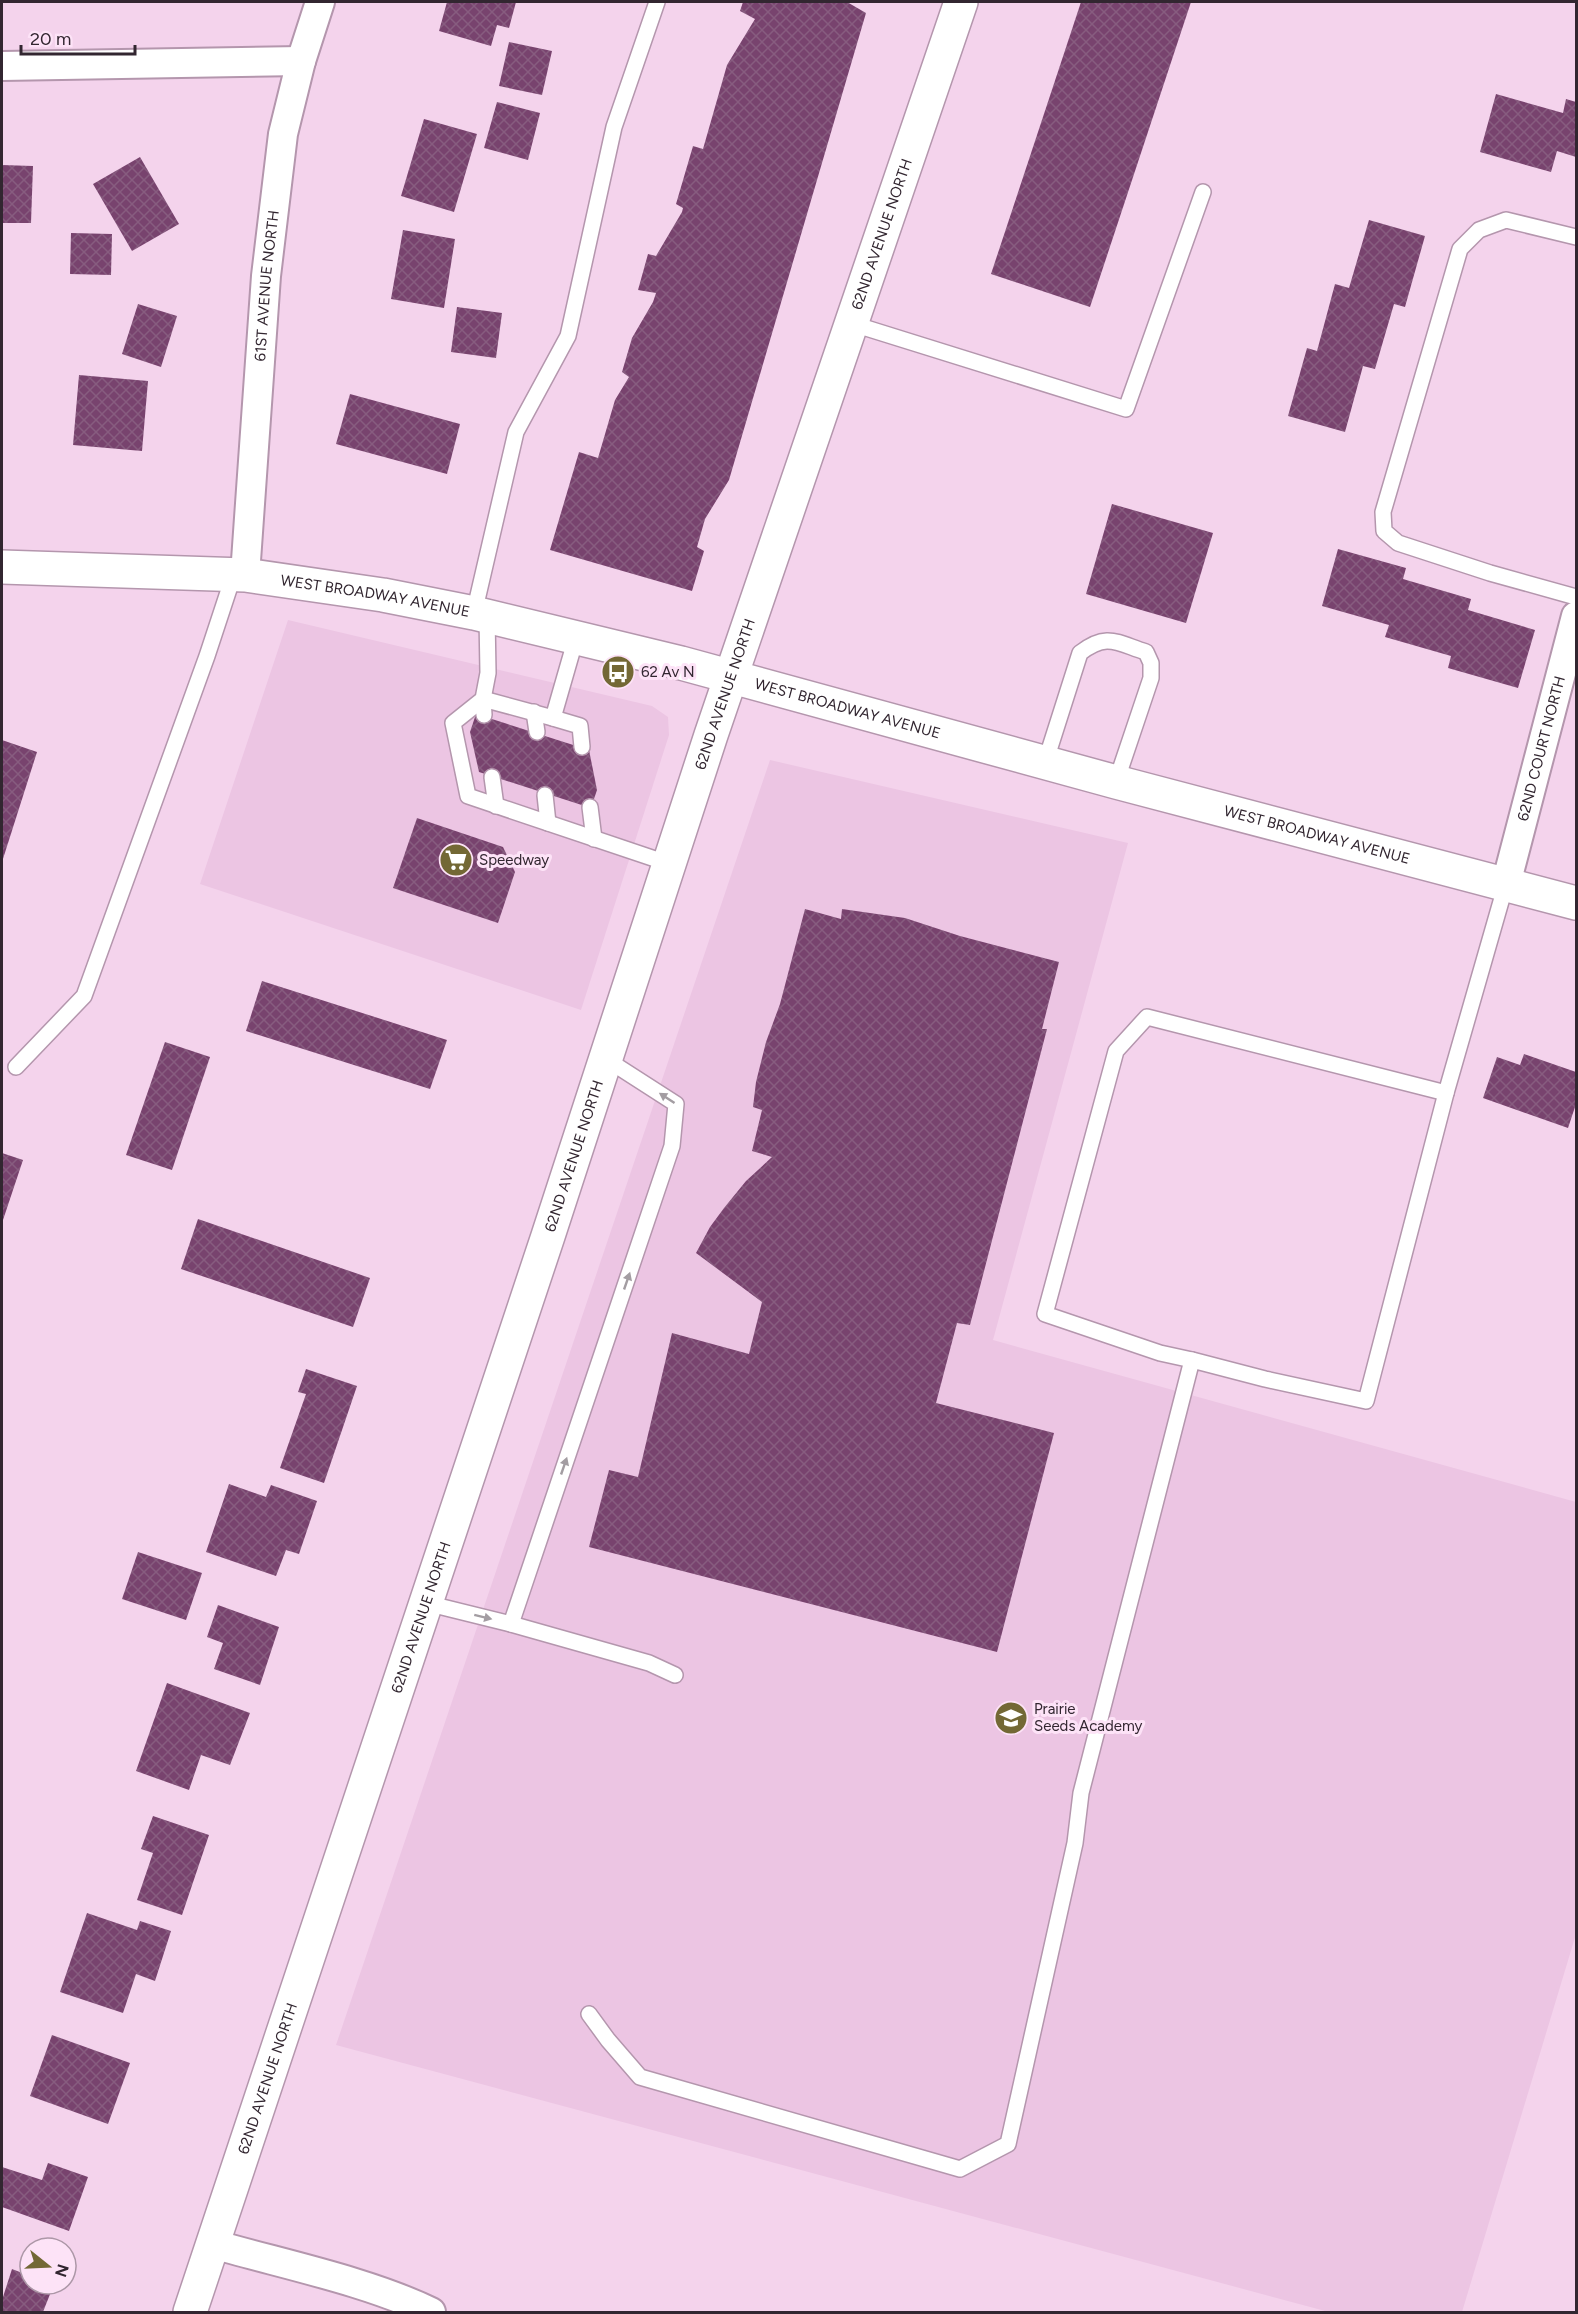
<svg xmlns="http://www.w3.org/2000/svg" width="1578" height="2314" font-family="Figtree,sans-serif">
<defs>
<pattern id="building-cross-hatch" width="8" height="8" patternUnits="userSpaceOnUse" patternTransform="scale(1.5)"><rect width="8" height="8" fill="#78436e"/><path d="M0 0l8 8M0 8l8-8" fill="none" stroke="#875c7f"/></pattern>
</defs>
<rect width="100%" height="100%" fill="#f4d3ec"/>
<g fill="#ecc5e3">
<path d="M288,620L652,706L668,717L669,735L581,1010L200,884Z"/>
<path d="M770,760L1128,843L993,1340L1576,1502V1934L1462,2312H1329L336,2045Z"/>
</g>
<g fill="url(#building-cross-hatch)">
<path d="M447,2H516L509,28L497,25L491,46L439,31Z"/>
<path d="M743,2H847L866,13L729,480L705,519L697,547L704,551L692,591L550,550L579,452L598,458L615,400L629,377L622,372L632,338L653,302L656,293L638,290L648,254L656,256L682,212L683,208L676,204L693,146L703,149L727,65L755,19L740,11Z"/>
<path d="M1081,2H1191L1090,307L991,274Z"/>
<path d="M509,42L552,51L542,95L499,86Z"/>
<path d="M1496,94L1563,113L1566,99L1576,102V157L1557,151L1551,172L1480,152Z"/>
<path d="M497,102L540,113L528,160L484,148Z"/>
<path d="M424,119L477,134L454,212L401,196Z"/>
<path d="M140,157L179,224L132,251L93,184Z"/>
<path d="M2,165L33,166L31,223H2Z"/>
<path d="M1369,220L1425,236L1405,307L1394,304L1375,369L1363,366L1345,432L1288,416L1307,348L1317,351L1335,284L1349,288Z"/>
<path d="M403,230L455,239L444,308L391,299Z"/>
<path d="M71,233L112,234L111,275L70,274Z"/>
<path d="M138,304L177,316L161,367L122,354Z"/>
<path d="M457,307L502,313L496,358L451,352Z"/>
<path d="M79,375L148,381L142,451L73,445Z"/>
<path d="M350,394L460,424L447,474L336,444Z"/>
<path d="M1112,504L1213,533L1186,623L1086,594Z"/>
<path d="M1338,549L1406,568L1403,579L1471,599L1468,610L1535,630L1518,688L1448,668L1451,656L1385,637L1389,625L1322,606Z"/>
<path d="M476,714L589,750L597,790L591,808L479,772L470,732Z"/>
<path d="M2,740L37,752L2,862Z"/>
<path d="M417,818L503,847L515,872L498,923L393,888Z"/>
<path d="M805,909L841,919L842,909L905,918L960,936L1059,962L1042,1029H1047L970,1325L957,1323L936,1403L1054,1433L997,1652L589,1547L609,1470L638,1477L672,1333L749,1354L762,1302L696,1253L710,1227L724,1208L746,1181L772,1157L752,1151L762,1110L753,1107L756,1082L766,1042L780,1004Z"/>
<path d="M262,981L447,1040L430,1089L246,1031Z"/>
<path d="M165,1042L210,1057L172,1170L126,1155Z"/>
<path d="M1524,1054L1576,1072V1104L1568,1128L1483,1098L1497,1057L1520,1065Z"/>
<path d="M2,1153L23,1160L2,1223Z"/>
<path d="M198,1219L370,1278L353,1327L181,1269Z"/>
<path d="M306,1369L357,1386L324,1483L280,1468L306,1394L298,1392Z"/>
<path d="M229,1484L266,1497L271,1485L317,1501L299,1554L286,1550L276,1576L206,1552Z"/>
<path d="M138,1552L202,1573L186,1620L122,1599Z"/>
<path d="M218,1605L279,1627L260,1685L214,1669L223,1643L207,1637Z"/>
<path d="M167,1683L250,1713L230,1765L201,1755L189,1790L136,1771Z"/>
<path d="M153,1816L209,1835L182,1915L137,1900L153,1853L141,1849Z"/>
<path d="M87,1913L137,1930L140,1921L171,1931L155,1981L136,1974L123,2013L60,1992Z"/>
<path d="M52,2035L130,2063L108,2124L30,2096Z"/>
<path d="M48,2163L88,2177L69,2231L2,2207V2167L42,2180Z"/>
<path d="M12,2269L30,2276V2284H54L43,2312H2V2300Z"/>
</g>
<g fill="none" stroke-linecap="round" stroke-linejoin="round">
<defs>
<g id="service">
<path d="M1576,237L1506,220L1479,230L1460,249L1383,512L1384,531L1398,543L1490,573L1576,597"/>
<path d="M850,323L1126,409L1203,192"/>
<path d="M474,613L516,432L568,336L614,127L657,2"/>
<path d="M487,616L488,673L483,699L453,723L468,796L670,864"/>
<path d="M534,712L537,732"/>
<path d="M484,715L483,699L553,718L576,638"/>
<path d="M553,718L580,726L582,747"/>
<path d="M1045,763L1080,653C1107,632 1117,643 1146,652L1151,663V678L1116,782"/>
<path d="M492,777L496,806"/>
<path d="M545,795L548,823"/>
<path d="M590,807L594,839"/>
<path d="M16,1067L84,996L207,656L234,574"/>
<path d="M1192,1360L1160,1353L1045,1314L1116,1051L1147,1017L1446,1093"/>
<path d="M426,1603L511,1624L672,1146L676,1104L606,1059"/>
<path d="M511,1624L649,1663L675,1675"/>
<path d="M589,2014L608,2040L640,2077L960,2169L1008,2144L1075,1843L1081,1793L1192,1360L1265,1379L1366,1401L1446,1093L1506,884"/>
</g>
<g id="minor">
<path d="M2,66L301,61"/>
<path id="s1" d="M245,575L266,276L283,134L301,61L320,2"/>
<path id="s2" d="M1506,884L1576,616"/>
<path d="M213,2244C282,2264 367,2281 431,2312"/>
</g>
<g id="tertiary">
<path id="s3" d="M2,567L245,575L383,595L474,613L681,663L1116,782L1576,903"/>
<path id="s4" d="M190,2312L548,1236L711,735L961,2"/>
</g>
</defs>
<use href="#service" stroke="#b496ad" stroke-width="18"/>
<use href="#minor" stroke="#b496ad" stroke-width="32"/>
<use href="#tertiary" stroke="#b496ad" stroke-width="36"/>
<use href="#service" stroke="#fff" stroke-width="15"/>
<use href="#minor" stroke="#fff" stroke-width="28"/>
<use href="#tertiary" stroke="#fff" stroke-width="33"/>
</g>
<defs><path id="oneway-solid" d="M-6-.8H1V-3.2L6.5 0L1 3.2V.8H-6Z" transform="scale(1.5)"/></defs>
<g fill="#a39da2">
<use href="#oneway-solid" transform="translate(667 1098) rotate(-147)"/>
<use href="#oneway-solid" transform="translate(627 1281) rotate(-71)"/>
<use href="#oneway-solid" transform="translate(564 1466) rotate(-71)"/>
<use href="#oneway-solid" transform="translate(483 1617) rotate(14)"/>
</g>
<defs>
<symbol id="bus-disc" viewBox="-11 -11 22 22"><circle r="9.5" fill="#736835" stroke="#fde3f7"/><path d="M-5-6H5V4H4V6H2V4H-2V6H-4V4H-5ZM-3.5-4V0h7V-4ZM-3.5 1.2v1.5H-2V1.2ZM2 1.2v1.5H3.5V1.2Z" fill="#fff"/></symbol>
<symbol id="supermarket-disc" viewBox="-11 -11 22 22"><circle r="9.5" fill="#736835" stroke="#fde3f7"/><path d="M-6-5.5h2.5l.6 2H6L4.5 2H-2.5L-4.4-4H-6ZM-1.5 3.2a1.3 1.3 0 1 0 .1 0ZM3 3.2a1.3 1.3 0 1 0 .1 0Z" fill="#fff"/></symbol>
<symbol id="school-disc" viewBox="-11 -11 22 22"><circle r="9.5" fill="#736835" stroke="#fde3f7"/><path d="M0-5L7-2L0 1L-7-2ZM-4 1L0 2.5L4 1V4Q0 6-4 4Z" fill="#fff"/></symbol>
</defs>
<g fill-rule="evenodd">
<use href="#bus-disc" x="599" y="653" width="38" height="38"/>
<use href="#supermarket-disc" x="437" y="841" width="38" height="38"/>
<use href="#school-disc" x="992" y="1699" width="38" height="38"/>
</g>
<g text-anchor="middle" stroke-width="6" stroke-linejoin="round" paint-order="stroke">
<g font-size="15" fill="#322630" stroke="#fde3f7">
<text dy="5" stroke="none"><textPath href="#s4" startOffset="2190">62ND AVENUE NORTH</textPath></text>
<text dy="5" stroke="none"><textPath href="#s1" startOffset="290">61ST AVENUE NORTH</textPath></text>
<text dy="5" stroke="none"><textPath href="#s3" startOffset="375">WEST BROADWAY AVENUE</textPath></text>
<text dy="5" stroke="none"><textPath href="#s4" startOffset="1704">62ND AVENUE NORTH</textPath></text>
<text dy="5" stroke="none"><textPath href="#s3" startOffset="861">WEST BROADWAY AVENUE</textPath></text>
<text dy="5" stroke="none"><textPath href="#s2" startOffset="140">62ND COURT NORTH</textPath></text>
<text dy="5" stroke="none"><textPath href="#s3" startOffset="1347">WEST BROADWAY AVENUE</textPath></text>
<text dy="5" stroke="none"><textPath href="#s4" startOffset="1218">62ND AVENUE NORTH</textPath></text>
<text dy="5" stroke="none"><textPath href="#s4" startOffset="732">62ND AVENUE NORTH</textPath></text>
<text dy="5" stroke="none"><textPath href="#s4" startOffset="246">62ND AVENUE NORTH</textPath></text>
</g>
<g font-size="15" fill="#322630" stroke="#fde3f7" text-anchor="start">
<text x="641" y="677">62 Av N</text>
<text x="479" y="865">Speedway</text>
<text x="1034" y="1714">Prairie<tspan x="1034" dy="17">Seeds Academy</tspan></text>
</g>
</g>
<rect width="1578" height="2314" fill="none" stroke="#322630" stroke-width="6"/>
<g transform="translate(48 2266) rotate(108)"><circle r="28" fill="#fde3f7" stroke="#ac97a7" stroke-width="1.5"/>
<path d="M0-4.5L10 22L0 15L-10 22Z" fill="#736835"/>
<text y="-9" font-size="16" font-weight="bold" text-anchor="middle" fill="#322630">N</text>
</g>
<path d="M21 45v9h114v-9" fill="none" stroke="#322630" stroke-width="3"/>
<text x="30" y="45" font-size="18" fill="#322630" stroke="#fde3f7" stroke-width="4.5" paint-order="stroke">20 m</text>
</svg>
